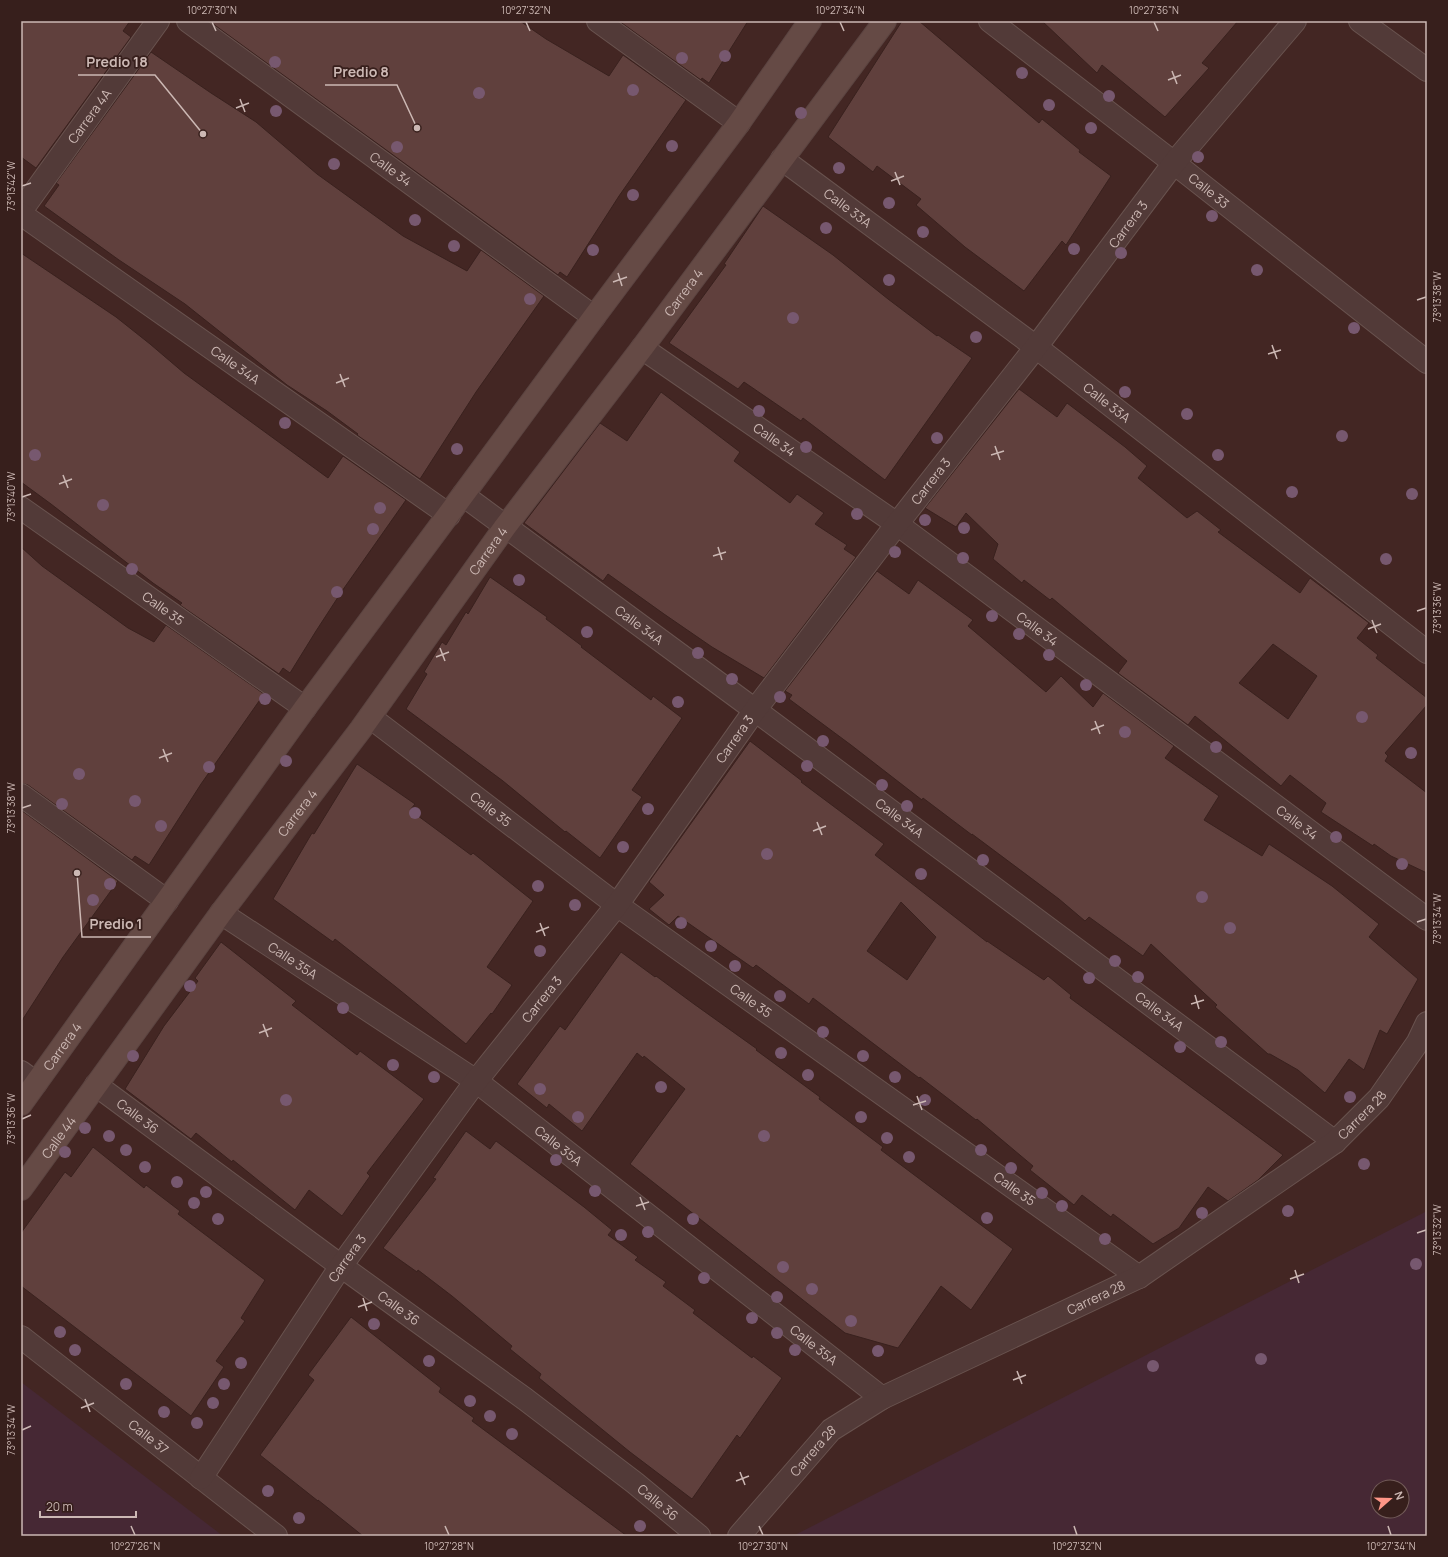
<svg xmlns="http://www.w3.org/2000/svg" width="1448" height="1557" font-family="Manrope,sans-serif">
<rect width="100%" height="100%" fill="#432623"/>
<g fill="#462834" fill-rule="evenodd">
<path d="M1427,1211V1536H793ZM1378,1487H1402V1511H1378Z"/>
<path d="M21,1382L223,1536H21Z"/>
</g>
<g fill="#60403d" stroke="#39211e" fill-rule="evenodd">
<path d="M21,21H130L123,31L131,37L36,168L21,157Z"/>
<path d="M209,21H520L546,39L609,76L623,55L686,100L619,196L567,277L560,272L558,275Z"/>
<path d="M619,21H748L709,83L702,78L701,80Z"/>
<path d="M902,21H919L1039,123L1042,119L1080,150L1079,152L1111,176L1066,245L1062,241L1024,291L965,247L916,205L921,199L877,166L873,172L828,137Z"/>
<path d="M1042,21H1238L1202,63L1209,68L1165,117L1102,65L1097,73Z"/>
<path d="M151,52L211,93L256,122L317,174L403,236L467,271L481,250L544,296L476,392L420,479L357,435L358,434L327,411L287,385L185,304L119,260L44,206L59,185L56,183Z"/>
<path d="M763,206L833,255L888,299L937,336L938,335L972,358L885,480L803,418L801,421L744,382L738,389L669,343L726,265L724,264Z"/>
<path d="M21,253L116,317L150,344L184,373L328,478L343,456L406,500L342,591L316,631L290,673L283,668L279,674L180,605L182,603L153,583L51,504L21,482Z"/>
<path d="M1019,389L1057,417L1067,403L1125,447L1147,466L1138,478L1187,518L1197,511L1221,530L1218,532L1300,593L1310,578L1369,623L1357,638L1378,655L1376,658L1427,698V705L1385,753L1388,756L1385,761L1427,793V873L1391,856L1374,844L1373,846L1321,812L1326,803L1290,775L1281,786L1195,716L1188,725L1118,673L1127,661L1052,598L1050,600L1024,580L1022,583L993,559L998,544L966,513L956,527L925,508ZM1273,644L1317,676L1288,719L1239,683Z"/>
<path d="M661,392L740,452L734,461L790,503L797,494L824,513L815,524L847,545L844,549L856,557L764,678L712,647L664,614L608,574L603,581L524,523L600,423L627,441Z"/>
<path d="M21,547L42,566L128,628L154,642L166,625L264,694L201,784L149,865L135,856L132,860L28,785L21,783Z"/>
<path d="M877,571L909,594L918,580L973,620L968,626L1046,692L1061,676L1093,707L1103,693L1174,746L1165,758L1219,796L1204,820L1262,856L1269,844L1332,886L1379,924L1369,937L1418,979L1387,1034L1380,1030L1364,1070L1349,1059L1325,1093L1298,1070L1270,1054H1268L1215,1007L1217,1005L1151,944L1143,956L1089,917L1085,921L1059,899L972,834V835L923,798L922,800L851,745L789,699L792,695L785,691Z"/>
<path d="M490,577L547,617L546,619L582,646L581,647L651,700L653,696L682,718L632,790L642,797L600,858L566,831L565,832L503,781L406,709L427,674L424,672L442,642L446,645L466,612L468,614Z"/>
<path d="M750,741L802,781L801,782L884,844L875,855L987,942V941L1044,980L1048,976L1071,995L1070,998L1283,1155L1258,1180L1228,1201L1208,1187L1179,1228L1153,1244L1113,1214L1111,1217L1082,1195L1074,1205L1030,1170L1033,1166L977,1119L976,1120L920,1077L919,1078L813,998L809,1004L756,965L753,968L678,916L669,925L649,909L664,895L649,882ZM901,902L936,937L907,980L867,951Z"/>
<path d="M357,764L415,804L410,810L471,855L473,853L533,901L487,967L512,985L492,1014L491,1013L466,1044L396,987L335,939L333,942L273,899L312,833L314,834Z"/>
<path d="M21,810L118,881L63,957L21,1022Z"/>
<path d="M221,942L296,1001L292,1005L357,1055L360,1051L424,1099L367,1173L370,1176L342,1216L309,1190L295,1210L233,1160L232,1162L196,1133L191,1139L125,1089L164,1026L198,981L195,978Z"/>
<path d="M621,952L655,977L656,976L694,1004L757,1049L756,1050L820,1097L819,1099L883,1147L881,1150L1013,1249L971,1310L941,1286L898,1348L845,1333L630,1164L685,1089L644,1056L643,1058L637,1053L582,1131L549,1104L547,1108L517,1084L560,1026L565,1030Z"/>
<path d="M466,1131L490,1149L496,1141L584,1207L612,1230L608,1235L638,1257L635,1260L666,1282L663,1286L695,1310L693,1313L752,1358L753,1356L782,1378L740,1438L737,1435L692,1499L630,1452L539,1378L541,1374L510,1349L512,1346L452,1296L418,1270L417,1272L383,1248L436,1179L433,1178Z"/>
<path d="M93,1147L144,1188L146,1185L180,1211L178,1214L265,1280L241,1318L245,1321L216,1361L224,1367L191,1416L21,1286V1233L65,1172L71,1177Z"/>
<path d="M351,1317L441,1388L439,1392L474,1418L472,1421L627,1536H363L318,1500V1501L260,1455L314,1380L308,1375Z"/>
</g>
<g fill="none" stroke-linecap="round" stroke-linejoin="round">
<defs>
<g id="street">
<path id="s1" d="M188,21L594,317"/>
<path d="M598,21L739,123"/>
<path id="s2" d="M990,21L1174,163L1427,362"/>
<path d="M1360,21L1427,70"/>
<path id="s3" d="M782,159L1036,347L1427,652"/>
<path id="s4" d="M21,211L158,21"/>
<path id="s5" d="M21,214L449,515"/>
<path id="s6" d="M642,348L897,524L1427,919"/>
<path id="s7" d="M463,495L755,710L1335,1142"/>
<path id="s8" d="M21,508L305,708"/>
<path id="s9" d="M370,717L617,905L1139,1277"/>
<path d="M21,795L167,901"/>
<path id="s10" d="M221,913L476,1081L882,1398"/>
<path d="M21,1072L36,1083"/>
<path id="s11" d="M96,1085L341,1266L525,1399L635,1483L699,1536"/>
<path id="s12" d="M21,1337L276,1536"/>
<path id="s13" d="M201,1478L341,1266L476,1081L617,905L755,710L897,524L1036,347L1174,163L1295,21"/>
<path id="s14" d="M739,1536L831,1430L882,1398L1139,1277L1335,1142L1379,1098L1418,1042L1427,1023"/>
</g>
<g id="secondary">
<path id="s15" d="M21,1104L305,708L463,495L594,317L739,123L810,21"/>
<path id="s16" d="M21,1189L221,913L361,729L505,527L642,348L885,21"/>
</g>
</defs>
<use href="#street" stroke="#69534f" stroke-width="24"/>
<use href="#secondary" stroke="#5b4441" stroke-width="24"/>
<use href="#street" stroke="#523a38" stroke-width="22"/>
<use href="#secondary" stroke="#654a45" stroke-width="22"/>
</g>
<g fill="#77586f">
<circle cx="725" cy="56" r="6"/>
<circle cx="682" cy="58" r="6"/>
<circle cx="275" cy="62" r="6"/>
<circle cx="1022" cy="73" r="6"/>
<circle cx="633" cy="90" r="6"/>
<circle cx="479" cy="93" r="6"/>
<circle cx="1109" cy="96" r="6"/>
<circle cx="1049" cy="105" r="6"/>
<circle cx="276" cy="111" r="6"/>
<circle cx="801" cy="113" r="6"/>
<circle cx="1091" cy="128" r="6"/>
<circle cx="672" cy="146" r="6"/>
<circle cx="397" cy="147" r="6"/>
<circle cx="1198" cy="157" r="6"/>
<circle cx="334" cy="164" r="6"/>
<circle cx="839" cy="168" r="6"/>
<circle cx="633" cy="195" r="6"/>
<circle cx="889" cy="203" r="6"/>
<circle cx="1212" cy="216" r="6"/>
<circle cx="415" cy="220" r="6"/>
<circle cx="826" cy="228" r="6"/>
<circle cx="923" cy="232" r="6"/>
<circle cx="454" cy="246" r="6"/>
<circle cx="1074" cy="249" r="6"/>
<circle cx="593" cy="250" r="6"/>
<circle cx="1121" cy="253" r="6"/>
<circle cx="1257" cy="270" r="6"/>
<circle cx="889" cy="280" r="6"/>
<circle cx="530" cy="299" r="6"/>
<circle cx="793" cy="318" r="6"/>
<circle cx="1354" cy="328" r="6"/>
<circle cx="976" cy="337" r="6"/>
<circle cx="1125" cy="392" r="6"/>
<circle cx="759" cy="411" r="6"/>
<circle cx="1187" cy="414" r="6"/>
<circle cx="285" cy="423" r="6"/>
<circle cx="1342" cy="436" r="6"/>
<circle cx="937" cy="438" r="6"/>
<circle cx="806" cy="447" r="6"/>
<circle cx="457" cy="449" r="6"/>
<circle cx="35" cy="455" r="6"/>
<circle cx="1218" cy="455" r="6"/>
<circle cx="1292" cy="492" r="6"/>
<circle cx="1412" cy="494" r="6"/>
<circle cx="103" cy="505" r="6"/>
<circle cx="380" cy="508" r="6"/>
<circle cx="857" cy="514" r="6"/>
<circle cx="925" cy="520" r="6"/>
<circle cx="964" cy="528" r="6"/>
<circle cx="373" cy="529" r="6"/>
<circle cx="895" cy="552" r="6"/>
<circle cx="963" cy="558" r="6"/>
<circle cx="1386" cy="559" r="6"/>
<circle cx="132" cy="569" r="6"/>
<circle cx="519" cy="580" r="6"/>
<circle cx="337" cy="592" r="6"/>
<circle cx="992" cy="616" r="6"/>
<circle cx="587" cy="632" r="6"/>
<circle cx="1019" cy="634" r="6"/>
<circle cx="698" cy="653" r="6"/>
<circle cx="1049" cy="655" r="6"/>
<circle cx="732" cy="679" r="6"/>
<circle cx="1086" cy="685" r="6"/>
<circle cx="780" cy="697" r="6"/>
<circle cx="265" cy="699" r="6"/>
<circle cx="678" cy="702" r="6"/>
<circle cx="1362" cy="717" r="6"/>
<circle cx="1125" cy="732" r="6"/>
<circle cx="823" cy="741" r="6"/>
<circle cx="1216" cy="747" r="6"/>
<circle cx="1411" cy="753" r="6"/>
<circle cx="286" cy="761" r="6"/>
<circle cx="807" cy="766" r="6"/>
<circle cx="209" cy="767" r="6"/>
<circle cx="79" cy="774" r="6"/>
<circle cx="882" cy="785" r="6"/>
<circle cx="135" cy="801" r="6"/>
<circle cx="62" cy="804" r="6"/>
<circle cx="907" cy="806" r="6"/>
<circle cx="648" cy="809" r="6"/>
<circle cx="415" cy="813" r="6"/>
<circle cx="161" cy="826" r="6"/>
<circle cx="1336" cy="837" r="6"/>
<circle cx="623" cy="847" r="6"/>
<circle cx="767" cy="854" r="6"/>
<circle cx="983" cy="860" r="6"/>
<circle cx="1402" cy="864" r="6"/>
<circle cx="921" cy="874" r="6"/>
<circle cx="110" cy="884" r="6"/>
<circle cx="538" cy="886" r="6"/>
<circle cx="1202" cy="897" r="6"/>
<circle cx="93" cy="900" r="6"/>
<circle cx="575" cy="905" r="6"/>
<circle cx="681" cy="923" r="6"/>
<circle cx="1230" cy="928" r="6"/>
<circle cx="711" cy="946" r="6"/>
<circle cx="540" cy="951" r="6"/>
<circle cx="1115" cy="961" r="6"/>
<circle cx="735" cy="966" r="6"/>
<circle cx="1138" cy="977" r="6"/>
<circle cx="1089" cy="978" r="6"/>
<circle cx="190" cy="986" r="6"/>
<circle cx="780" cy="996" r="6"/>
<circle cx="343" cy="1008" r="6"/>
<circle cx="823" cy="1032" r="6"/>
<circle cx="1221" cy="1042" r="6"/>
<circle cx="1180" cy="1047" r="6"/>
<circle cx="781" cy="1053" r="6"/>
<circle cx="133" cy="1056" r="6"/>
<circle cx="863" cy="1056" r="6"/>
<circle cx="393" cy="1065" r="6"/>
<circle cx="808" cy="1075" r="6"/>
<circle cx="434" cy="1077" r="6"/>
<circle cx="895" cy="1077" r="6"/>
<circle cx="661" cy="1087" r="6"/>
<circle cx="540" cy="1089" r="6"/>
<circle cx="1350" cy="1097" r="6"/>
<circle cx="286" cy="1100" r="6"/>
<circle cx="925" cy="1100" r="6"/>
<circle cx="578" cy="1117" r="6"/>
<circle cx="861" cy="1117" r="6"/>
<circle cx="85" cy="1128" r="6"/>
<circle cx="109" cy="1136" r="6"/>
<circle cx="764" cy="1136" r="6"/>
<circle cx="887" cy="1138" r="6"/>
<circle cx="126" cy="1150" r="6"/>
<circle cx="981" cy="1150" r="6"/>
<circle cx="65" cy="1152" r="6"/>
<circle cx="909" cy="1157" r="6"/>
<circle cx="556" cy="1160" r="6"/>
<circle cx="1364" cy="1164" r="6"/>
<circle cx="145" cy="1167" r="6"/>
<circle cx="1011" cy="1168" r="6"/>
<circle cx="177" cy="1182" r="6"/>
<circle cx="595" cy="1191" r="6"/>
<circle cx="206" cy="1192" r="6"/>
<circle cx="1042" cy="1193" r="6"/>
<circle cx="194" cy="1203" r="6"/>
<circle cx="1062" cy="1206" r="6"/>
<circle cx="1288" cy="1211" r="6"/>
<circle cx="1202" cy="1213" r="6"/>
<circle cx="987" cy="1218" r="6"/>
<circle cx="218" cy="1219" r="6"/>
<circle cx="693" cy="1219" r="6"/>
<circle cx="648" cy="1232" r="6"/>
<circle cx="621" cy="1235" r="6"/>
<circle cx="1105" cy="1239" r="6"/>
<circle cx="1416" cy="1264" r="6"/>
<circle cx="783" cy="1267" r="6"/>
<circle cx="704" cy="1278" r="6"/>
<circle cx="812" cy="1289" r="6"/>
<circle cx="777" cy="1297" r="6"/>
<circle cx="752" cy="1318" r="6"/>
<circle cx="851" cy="1321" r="6"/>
<circle cx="374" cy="1324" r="6"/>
<circle cx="60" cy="1332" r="6"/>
<circle cx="777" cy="1333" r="6"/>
<circle cx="75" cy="1350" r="6"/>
<circle cx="795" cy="1350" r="6"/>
<circle cx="878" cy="1351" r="6"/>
<circle cx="1261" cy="1359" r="6"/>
<circle cx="429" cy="1361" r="6"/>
<circle cx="241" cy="1363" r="6"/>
<circle cx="1153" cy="1366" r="6"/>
<circle cx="126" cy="1384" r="6"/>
<circle cx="224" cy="1384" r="6"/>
<circle cx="470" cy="1401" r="6"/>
<circle cx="213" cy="1403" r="6"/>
<circle cx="164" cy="1412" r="6"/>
<circle cx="490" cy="1416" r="6"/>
<circle cx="197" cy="1423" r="6"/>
<circle cx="512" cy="1434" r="6"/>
<circle cx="268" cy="1491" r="6"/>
<circle cx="299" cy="1518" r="6"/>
<circle cx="640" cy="1526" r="6"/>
</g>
<path fill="none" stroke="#ccb8b4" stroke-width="1.5" d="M212,22L216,31M526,22L530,31M840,22L844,31M1154,22L1158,31M1172,71L1177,84M1168,80L1181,75M240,99L245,112M236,108L249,103M895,172L900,185M891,181L904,176M22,186L31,183M618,273L622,286M613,282L627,277M1417,300L1426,297M1272,345L1277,359M1268,354L1281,350M340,374L345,387M336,383L349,378M995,446L1000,460M991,455L1004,451M63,475L68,488M59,484L72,479M22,497L31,494M718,547L722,560M713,556L726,552M1417,611L1426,608M1372,620L1377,633M1368,629L1381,624M440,648L445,661M436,657L449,652M1095,721L1100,734M1091,730L1104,725M163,749L168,762M159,758L172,753M22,808L31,805M817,822L822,835M813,831L826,826M1417,922L1426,919M540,923L545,936M536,932L549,927M1195,995L1199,1009M1191,1004L1204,1000M263,1024L268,1037M259,1033L272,1028M917,1096L922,1110M913,1105L926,1101M22,1119L31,1115M640,1197L645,1210M636,1206L649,1202M1417,1233L1426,1230M1295,1270L1299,1283M1290,1279L1304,1274M363,1298L367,1311M358,1307L372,1302M1017,1371L1022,1384M1013,1380L1026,1375M85,1399L90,1412M81,1408L94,1403M22,1430L31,1426M740,1472L745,1485M736,1481L749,1476M131,1526L135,1535M445,1526L449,1535M759,1526L763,1535M1074,1526L1077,1535M1388,1526L1391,1535"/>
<g text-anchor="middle" stroke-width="3.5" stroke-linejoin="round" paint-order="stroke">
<g font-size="13" fill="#ccb8b4" stroke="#371f1c">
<text dy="5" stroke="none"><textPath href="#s4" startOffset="117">Carrera 4A</textPath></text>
<text dy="5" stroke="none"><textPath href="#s1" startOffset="251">Calle 34</textPath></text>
<text dy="5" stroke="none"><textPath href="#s2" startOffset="277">Calle 33</textPath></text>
<text dy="5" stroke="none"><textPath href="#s3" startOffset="82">Calle 33A</textPath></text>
<text dy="5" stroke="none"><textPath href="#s13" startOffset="1560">Carrera 3</textPath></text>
<text dy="5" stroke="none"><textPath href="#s16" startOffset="1115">Carrera 4</textPath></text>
<text dy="5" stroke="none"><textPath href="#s5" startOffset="262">Calle 34A</textPath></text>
<text dy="5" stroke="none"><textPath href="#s3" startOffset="406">Calle 33A</textPath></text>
<text dy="5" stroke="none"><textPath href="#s6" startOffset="161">Calle 34</textPath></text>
<text dy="5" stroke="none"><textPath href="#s13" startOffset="1236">Carrera 3</textPath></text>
<text dy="5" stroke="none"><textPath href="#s16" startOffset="791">Carrera 4</textPath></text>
<text dy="5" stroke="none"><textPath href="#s8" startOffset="174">Calle 35</textPath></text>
<text dy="5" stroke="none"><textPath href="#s7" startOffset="219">Calle 34A</textPath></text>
<text dy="5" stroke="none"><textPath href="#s6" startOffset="485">Calle 34</textPath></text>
<text dy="5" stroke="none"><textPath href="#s13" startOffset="912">Carrera 3</textPath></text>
<text dy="5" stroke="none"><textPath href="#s9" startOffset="152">Calle 35</textPath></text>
<text dy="5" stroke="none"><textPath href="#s16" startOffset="467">Carrera 4</textPath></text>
<text dy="5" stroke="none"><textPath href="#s7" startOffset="543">Calle 34A</textPath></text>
<text dy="5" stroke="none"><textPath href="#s6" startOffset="809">Calle 34</textPath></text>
<text dy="5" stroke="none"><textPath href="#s10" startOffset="86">Calle 35A</textPath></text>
<text dy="5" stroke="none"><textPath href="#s13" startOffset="588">Carrera 3</textPath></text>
<text dy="5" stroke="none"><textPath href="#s9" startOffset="475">Calle 35</textPath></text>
<text dy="5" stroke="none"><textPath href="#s7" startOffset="867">Calle 34A</textPath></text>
<text dy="5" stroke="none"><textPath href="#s15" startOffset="71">Carrera 4</textPath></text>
<text dy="5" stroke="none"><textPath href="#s14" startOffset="761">Carrera 28</textPath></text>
<text dy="5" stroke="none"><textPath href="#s11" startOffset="52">Calle 36</textPath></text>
<text dy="5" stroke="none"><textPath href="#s16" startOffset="64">Calle 44</textPath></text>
<text dy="5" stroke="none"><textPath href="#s10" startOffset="410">Calle 35A</textPath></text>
<text dy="5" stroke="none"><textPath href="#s9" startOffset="799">Calle 35</textPath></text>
<text dy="5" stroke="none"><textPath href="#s13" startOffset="264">Carrera 3</textPath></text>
<text dy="5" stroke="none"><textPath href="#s14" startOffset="437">Carrera 28</textPath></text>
<text dy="5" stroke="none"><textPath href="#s11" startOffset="376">Calle 36</textPath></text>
<text dy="5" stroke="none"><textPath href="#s10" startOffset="734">Calle 35A</textPath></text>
<text dy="5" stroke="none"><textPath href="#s12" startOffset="162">Calle 37</textPath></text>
<text dy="5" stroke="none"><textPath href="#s14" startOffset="113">Carrera 28</textPath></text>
<text dy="5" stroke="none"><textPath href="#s11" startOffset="700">Calle 36</textPath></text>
</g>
</g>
<path fill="none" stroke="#ccb8b4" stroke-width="1.5" d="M203 134L155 75H78M417 128L397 85H325M77 873L82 937H151"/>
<g fill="#ccb8b4" stroke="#371f1c" stroke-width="1.5">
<circle cx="203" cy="134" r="4"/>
<circle cx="417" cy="128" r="4"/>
<circle cx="77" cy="873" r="4"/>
</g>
<g font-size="14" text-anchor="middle" font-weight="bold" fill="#ccb8b4" stroke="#371f1c" stroke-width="3.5" stroke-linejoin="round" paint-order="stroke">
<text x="117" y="67">Predio 18</text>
<text x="361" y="77">Predio 8</text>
<text x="116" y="929">Predio 1</text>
</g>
<rect width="1448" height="1557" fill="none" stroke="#371f1c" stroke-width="44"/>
<g transform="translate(1390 1499) rotate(70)"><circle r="19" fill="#371f1c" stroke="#735c59"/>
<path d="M0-3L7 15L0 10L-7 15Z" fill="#ff9687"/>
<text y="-6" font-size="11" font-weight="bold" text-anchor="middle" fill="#ccb8b4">N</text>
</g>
<path d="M40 1511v6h96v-6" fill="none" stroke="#ccb8b4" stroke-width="2"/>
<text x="46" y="1511" font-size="12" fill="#ccb8b4" stroke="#371f1c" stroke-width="3" paint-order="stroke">20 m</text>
<rect x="22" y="22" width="1404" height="1513" fill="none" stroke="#ccb8b4" stroke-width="1.5"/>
<g font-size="10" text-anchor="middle" fill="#ccb8b4">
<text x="212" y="14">10°27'30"N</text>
<text x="526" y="14">10°27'32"N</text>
<text x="840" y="14">10°27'34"N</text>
<text x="1154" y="14">10°27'36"N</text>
<text transform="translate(11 186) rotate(-90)" y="4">73°13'42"W</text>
<text transform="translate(1437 297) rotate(-90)" y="4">73°13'38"W</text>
<text transform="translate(11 497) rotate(-90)" y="4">73°13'40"W</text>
<text transform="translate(1437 608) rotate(-90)" y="4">73°13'36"W</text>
<text transform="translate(11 808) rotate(-90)" y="4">73°13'38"W</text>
<text transform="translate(1437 919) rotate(-90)" y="4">73°13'34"W</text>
<text transform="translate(11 1119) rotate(-90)" y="4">73°13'36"W</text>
<text transform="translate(1437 1230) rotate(-90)" y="4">73°13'32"W</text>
<text transform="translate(11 1430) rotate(-90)" y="4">73°13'34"W</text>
<text x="135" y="1550">10°27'26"N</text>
<text x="449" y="1550">10°27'28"N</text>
<text x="763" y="1550">10°27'30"N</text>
<text x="1077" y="1550">10°27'32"N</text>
<text x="1391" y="1550">10°27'34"N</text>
</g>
</svg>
